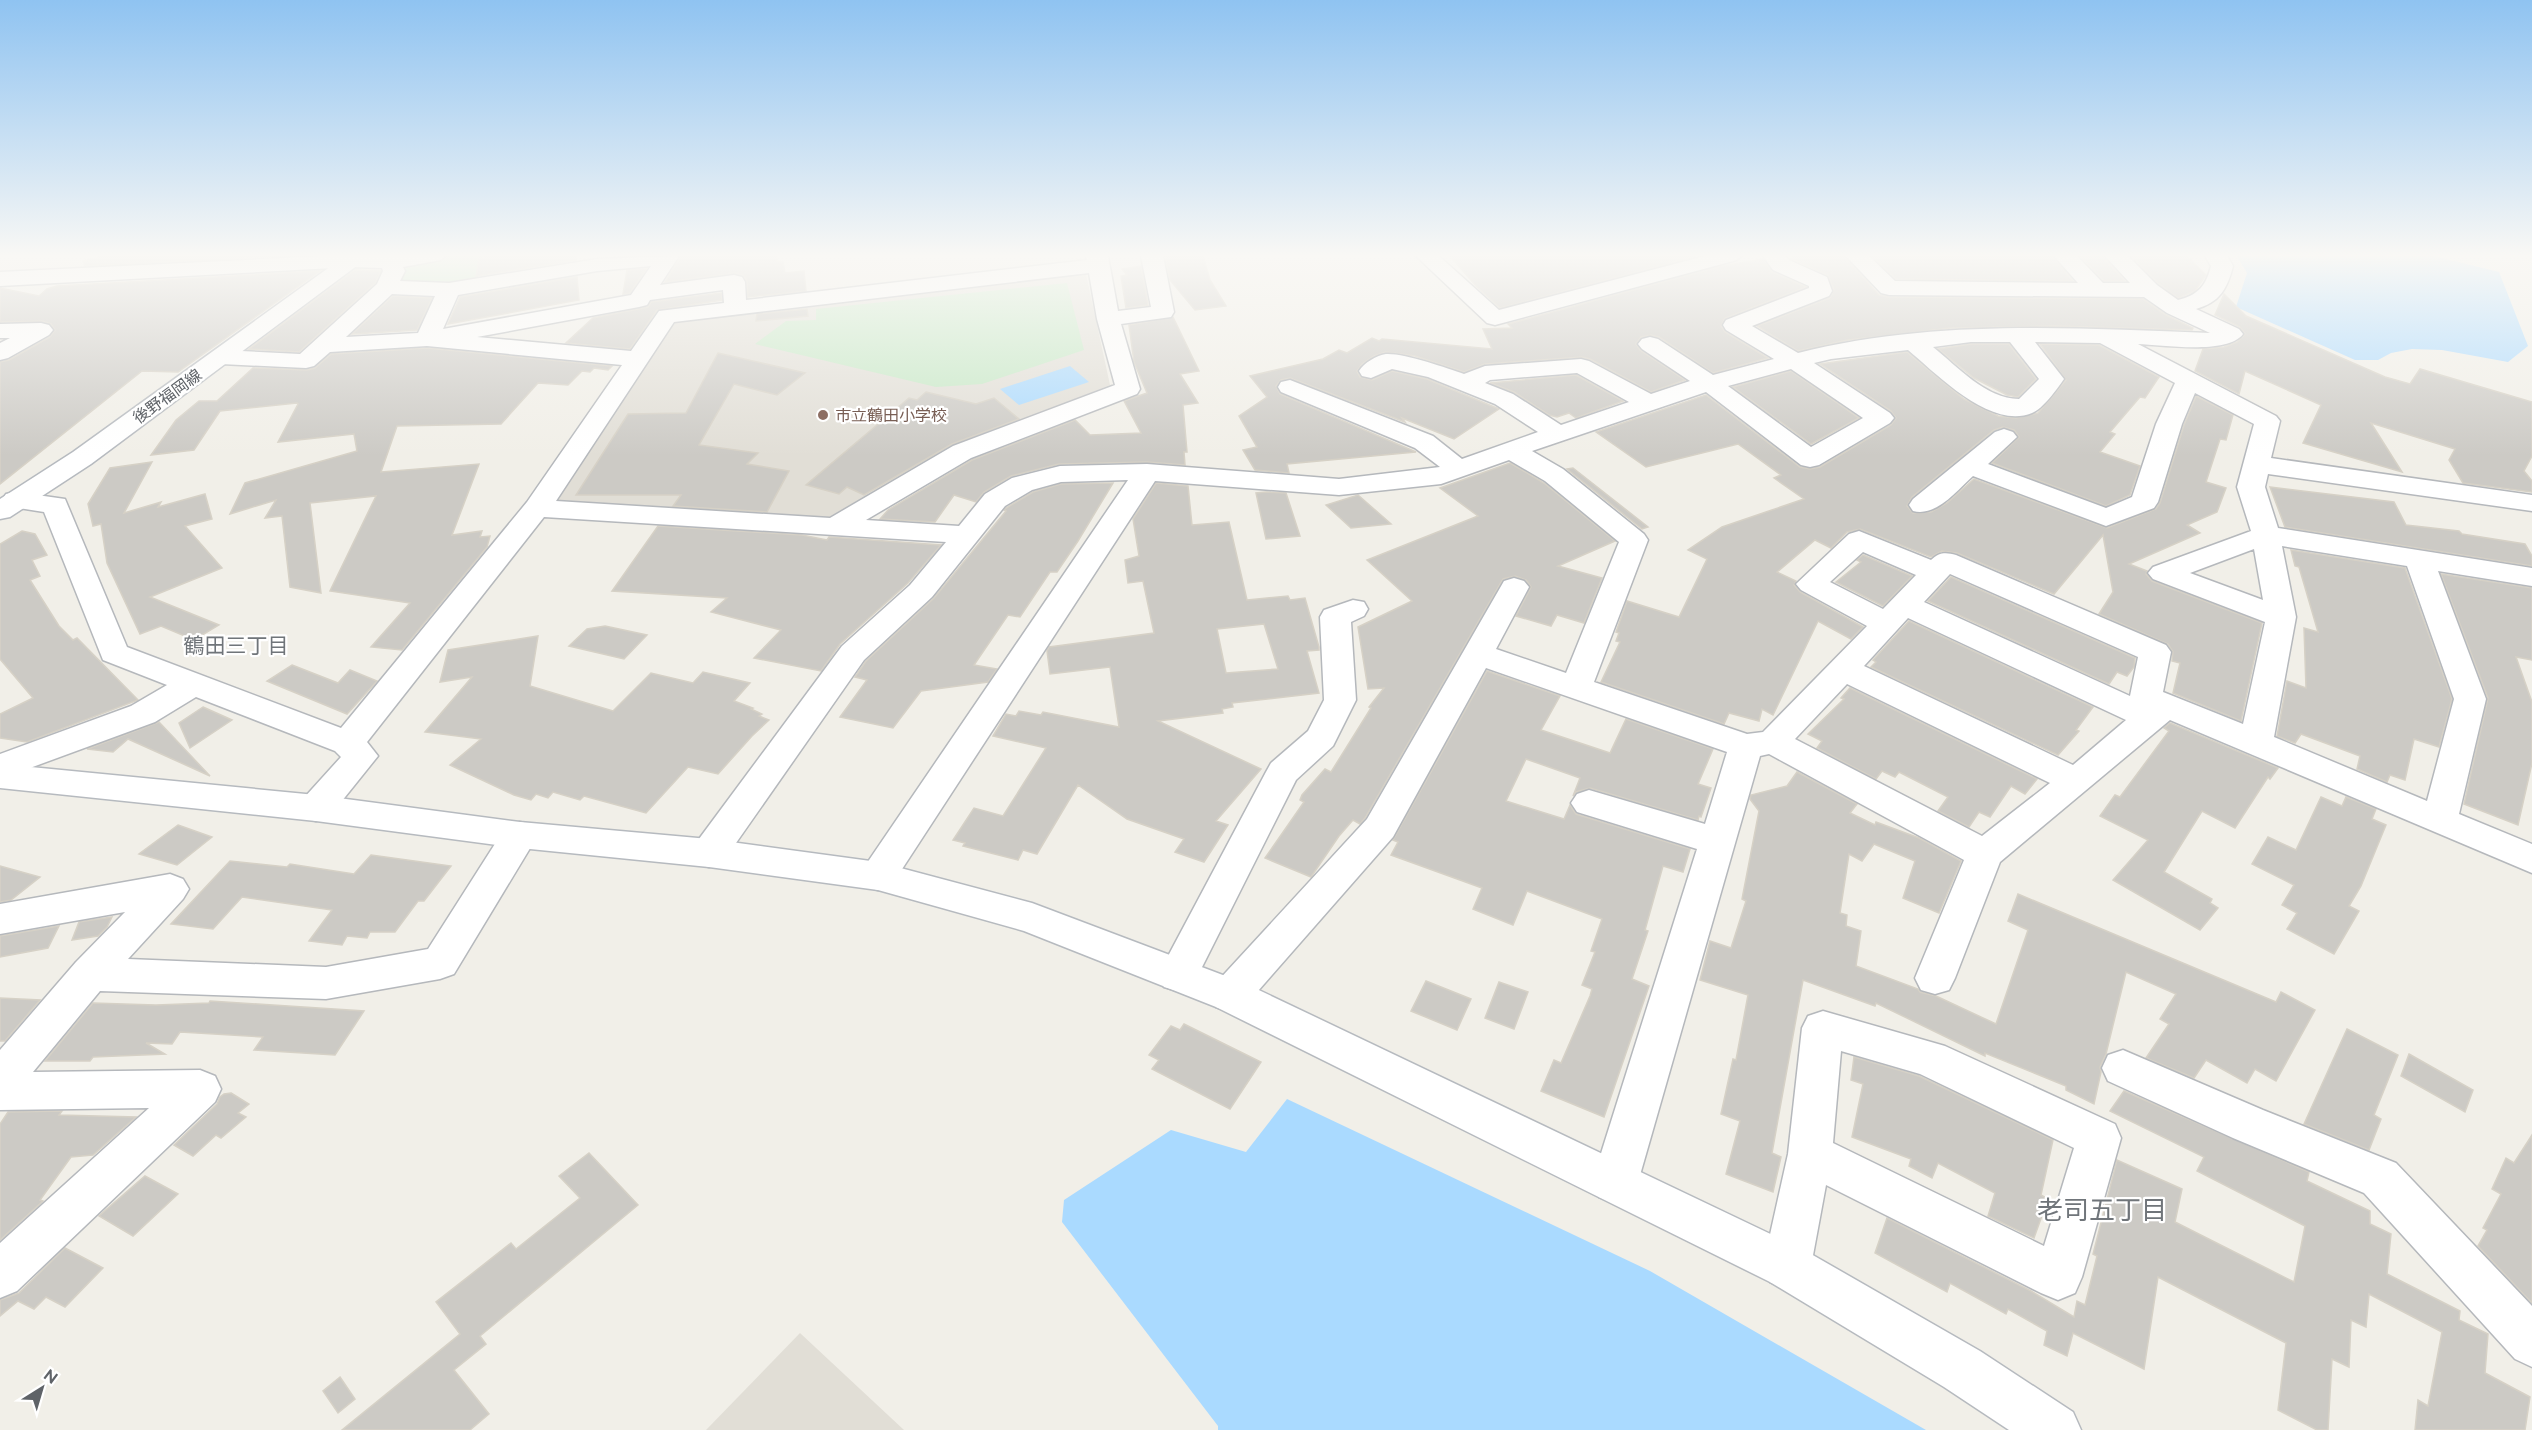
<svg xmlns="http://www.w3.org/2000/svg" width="2532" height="1430" font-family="Raleway,'Noto Sans JP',sans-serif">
<rect width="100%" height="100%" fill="#f1efe8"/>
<g fill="#e1ded6">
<path d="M1086,274L1110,385L960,445L832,518L554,501L673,322Z"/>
<path d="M800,1333L904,1430H706Z"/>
</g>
<g fill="#c5e8c5">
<path d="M437,256H490V260L471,286L387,287L390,262Z"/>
<path d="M1067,283L1084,350L982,384L936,387L755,344L786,321L816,320V309Z"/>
</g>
<g fill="#aadaff">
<path d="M2237,256H2434L2499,272L2528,346L2508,362L2442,350L2412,349L2391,353L2378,360H2355L2236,307L2247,273Z"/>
<path d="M1070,366L1089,382L1019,405L1000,389Z"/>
<path d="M1287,1099L1650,1271L1926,1430H1218V1426L1062,1222L1064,1200L1171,1130L1246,1152Z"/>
</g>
<g fill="#cccac5" stroke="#d6d1c6" stroke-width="1.5" fill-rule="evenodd">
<path d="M104,256H280L85,266L83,261Z"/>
<path d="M491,256H576V260L476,276L479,258Z"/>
<path d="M681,256H777V262L783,261L785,273L804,271L806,291L748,297L747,281L743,275L735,273L665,282Z"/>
<path d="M1165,256H1203L1210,280L1226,306L1195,310L1170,280Z"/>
<path d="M1450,256H1693L1694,257L1500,308L1476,286Z"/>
<path d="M1791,256H1844L1879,295L1888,297L2143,299L2166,315L2193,328L2192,330L2055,326L1951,328L1848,340L1798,351L1757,326L1830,298L1834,290L1828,275L1790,258H1792Z"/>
<path d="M1872,256H2052L2073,281L1896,279Z"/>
<path d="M2131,256H2187L2206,275L2195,291L2178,298L2158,283Z"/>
<path d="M2081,257H2103L2125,281H2104Z"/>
<path d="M1763,259L1772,272L1806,287L1725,318L1721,326L1725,332L1768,358L1713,373L1659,337L1651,335L1641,337L1636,344L1640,350L1685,380L1651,392L1590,359L1582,357L1485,364L1464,372L1415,356L1386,352L1374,356L1362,364L1357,371L1360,377L1372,380L1392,371L1427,379L1499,409L1454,439L1402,418L1405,422L1290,378L1281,380L1276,386L1280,394L1416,452L1287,464L1289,473L1255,470L1243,450L1257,447L1239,416L1267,397L1250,376L1323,359L1339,350L1347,353L1372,338L1379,341L1382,339L1492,349L1483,329L1512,328L1508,324L1722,266Z"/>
<path d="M1141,266L1148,305L1126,308L1121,276L1127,275L1122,269Z"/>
<path d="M646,269L630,293L623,294L627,270Z"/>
<path d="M355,270L381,271L375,283L299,352L249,349Z"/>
<path d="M320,271L178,372L142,371L0,484V362L9,360L50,337L55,330L51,324L42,321L0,322V288L39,296L47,289L57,286Z"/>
<path d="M577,277L579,300L448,324L460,297Z"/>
<path d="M721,293L722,300L657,310L630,349L566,343L593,318L648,307L651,302Z"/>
<path d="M2224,294L2246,316L2385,377L2410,384L2420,369L2532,402V456L2524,471L2532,481V492L2463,483L2449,460L2455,449L2371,423L2402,472L2303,443L2321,405L2245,371L2239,394L2195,371L2203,349L2224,347L2237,342L2245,334L2240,327L2215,315Z"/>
<path d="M393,296L432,298L417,330L352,334Z"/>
<path d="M807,309L808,316L756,321L757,314Z"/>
<path d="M1173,317L1199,371L1180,374L1198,403L1183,405L1187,452H1184L1185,465L1147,462L1059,464L1011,476L984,492L976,502L954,495L935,522L880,519L888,510L972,460L1075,420L1090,435L1141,433L1124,401L1147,393L1134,362L1129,325Z"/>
<path d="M1971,344H2009L2036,379L2018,397L2007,395L1974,378L1938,349Z"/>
<path d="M2040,344L2099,345L2159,377L2145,398L2140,397L2110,432L2115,434L2100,452L2140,466L2130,495L2106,506L1992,463L2019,437L2014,430L2003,427L1994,430L1912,497L1907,506L1913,513L1931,512L1947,503L1974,479L2107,528L2156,509L2160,503L2184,425L2196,396L2233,415L2226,440L2220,439L2206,482L2226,488L2217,512L2187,525L2200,533L2129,564L2147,571L2146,574L2152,581L2262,623L2241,721L2173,693L2180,663L2172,661L2173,652L2168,644L2099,614L2113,592L2103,535L2054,594L1957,553L1942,551L1931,557L1860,529L1847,532L1831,548L1815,540L1777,572L1796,581L1794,585L1800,592L1863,627L1851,639L1818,621L1773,715L1762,709L1759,721L1729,713L1724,724L1601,682L1620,642L1616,641L1619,633L1616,632L1627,601L1679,617L1707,559L1688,550L1722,527L1804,499L1774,478L1781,475L1738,444L1646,467L1596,432L1706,395L1800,467L1810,469L1820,467L1891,425L1896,418L1891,411L1820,364L1907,352L1964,399L1998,416L2016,418L2038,413L2066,380Z"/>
<path d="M427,348L612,366L608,370L594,368L590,372L582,371L568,385L538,383L501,424L397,426L381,472L479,464L452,535L482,531L480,537L490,536L487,547L402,650L371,647L410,603L330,591L376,496L310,503L321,593L290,587L282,516L265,518L276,500L230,514L245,483L357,451L354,434L278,442L298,404L297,403L220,411L194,450L151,455L176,420L199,401H217L253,368L307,370L315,368L331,354Z"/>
<path d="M718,353L805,373L777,395L734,384L699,445L758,453L747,464L789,471L767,512L673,506L681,495H576L628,414L686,413Z"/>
<path d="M1791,371L1859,418L1811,444L1733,387Z"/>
<path d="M1576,375L1623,401L1576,418L1569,413L1557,417L1549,415L1514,392L1490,383Z"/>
<path d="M926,392L976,404L994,398L1019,419L952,444L864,495L847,487L839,494L806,485L909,398L917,400Z"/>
<path d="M152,462L124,513L161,502L158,507L205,494L212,519L185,526L222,568L150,597L219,625L194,640L161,626L140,634L107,563L101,524L93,526L88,504L110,468Z"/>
<path d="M1510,463L1544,483L1615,541L1558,566L1602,578L1584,623L1557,615L1551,626L1516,616L1531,587L1526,580L1515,576L1503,579L1365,818L1360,824L1353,820L1339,836L1311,877L1265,858L1304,802L1300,800L1302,795L1325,769L1331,772L1371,708L1369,707L1384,688L1368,689L1358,627L1412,601L1367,560L1478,516L1440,488Z"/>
<path d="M1573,468L1648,527L1642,529L1567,469Z"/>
<path d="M1113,483L1078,541L1057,572H1050L1020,617L1008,615L974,665L997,669L988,682L921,691L893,728L840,717L867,680L855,677L866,661L934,598L1006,511L1004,510L1006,508L1033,492L1061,484Z"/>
<path d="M1156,483L1188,486L1192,525L1229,522L1247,600L1288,596L1290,600L1305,598L1319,647V650L1307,651L1319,693L1232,703L1233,707L1222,709L1223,713L1158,721L1261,769L1216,821L1228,825L1204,862L1175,852L1184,839L1127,819L1078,785L1037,854L1023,850L1018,860L963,846L965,843L953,840L974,808L1003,816L1046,748L993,736L1006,714L1016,716L1019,711L1041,715L1043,712L1119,727L1110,667L1050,674L1047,651L1049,647L1154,633L1143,581L1128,583L1125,560L1139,556L1133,519ZM1264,624L1278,669L1226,673L1217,629Z"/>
<path d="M2270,487L2394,502L2406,525L2459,531L2462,534L2525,544L2532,556V566L2285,527Z"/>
<path d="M1266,492L1286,493L1300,536L1266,539L1256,493Z"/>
<path d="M1358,495L1391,524L1351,528L1326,505Z"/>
<path d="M658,526L802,535L827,540L829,537L941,545L908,583L840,644L821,671L754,658L781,630L711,612L727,598L612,591Z"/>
<path d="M22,531L35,534L47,555L32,560L40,576L30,580L59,626L73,640L77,638L138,700L27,742L0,738V714L33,698L0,659V544Z"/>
<path d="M2291,550L2405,568L2452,699L2439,747L2414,739L2405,780L2390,775L2387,782L2357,769L2360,756L2301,734L2295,743L2277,736L2287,681L2306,688L2304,628L2318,632L2299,567L2295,566Z"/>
<path d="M1863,555L1912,576L1883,606L1836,582L1861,562L1857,560Z"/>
<path d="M2441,574L2532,588V660L2516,657L2532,702V763L2518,825L2464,804L2488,698Z"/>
<path d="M1951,577L2135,658L2134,667L2127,676L2117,672L2109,684L1928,601Z"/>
<path d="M1909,621L2093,707L2076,730L2079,731L2058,755L1871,667L1876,662L1873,660Z"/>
<path d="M605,626L647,635L624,659L569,646L587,629Z"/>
<path d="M538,636L530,686L613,711L651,673L693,683L703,672L750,683L734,701L753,708L751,709L762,714L759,716L769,720L752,736L718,774L688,767L646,813L584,796L580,800L553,792L548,798L536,794L531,800L514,795L450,765L481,739L425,732L472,677L440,682L448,650Z"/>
<path d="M292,665L338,683L350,670L377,681L347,714L267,681Z"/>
<path d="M1487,671L1560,696L1541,730L1610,753L1626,719L1713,749L1698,784L1711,788L1701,817L1699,816L1698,820L1590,788L1576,792L1573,796L1580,778L1526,759L1506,801L1564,819L1570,805L1576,814L1690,849L1683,872L1663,866L1645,930L1648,931L1632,979L1649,986L1604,1117L1541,1091L1554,1060L1561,1063L1590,996L1592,989L1582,985L1595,952L1591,951L1602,919L1527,891L1513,925L1473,909L1482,888L1391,855L1398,842L1393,840Z"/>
<path d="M1850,688L2037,779L2025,794L2011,786L1990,817L1979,812L1969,827L1938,811L1948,797L1899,772L1895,777L1882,771L1876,779L1817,748L1822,741L1808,734L1844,699L1841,698Z"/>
<path d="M203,707L232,720L190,748L179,723Z"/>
<path d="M159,722L210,776L128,739L113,752L87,749Z"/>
<path d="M2170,723L2278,768L2270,779L2268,777L2235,828L2202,811L2164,872L2212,899L2210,903L2218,908L2200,930L2113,880L2148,840L2100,816L2115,795L2120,797L2169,731L2164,728Z"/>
<path d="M1797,772L1857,804L1850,813L1875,825L1876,822L1919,838L1961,861L1939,913L1903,898L1915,861L1874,844L1862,861L1849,854L1840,913L1847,915L1846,926L1861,931L1856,966L1918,989L1920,992L1936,996L1996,1024L2028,930L2008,921L2018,894L2276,1002L2281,992L2315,1010L2276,1081L2255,1069L2247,1083L2206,1060L2194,1078L2146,1058L2169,1024L2160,1019L2176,994L2126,972L2106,1054L2100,1067L2101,1072L2094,1104L2066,1090V1086L1985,1053V1056L1876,1003L1875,1006L1803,980L1772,1153L1781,1157L1773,1192L1726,1174L1740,1121L1721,1114L1733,1059L1736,1060L1748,995L1700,980L1710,941L1731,948L1746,901L1742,899L1759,811L1750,799L1751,795L1787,786Z"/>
<path d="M2321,797L2342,806L2346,797L2376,809L2372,819L2386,825L2361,886L2349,906L2359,911L2334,954L2287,929L2297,913L2282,905L2294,885L2252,864L2268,837L2296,850Z"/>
<path d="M178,825L212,837L177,865L139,854Z"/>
<path d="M371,855L451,866L424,901H418L395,932H370L367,938L347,936L342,945L309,941L332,910L242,897L213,929L171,924L230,861L287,867L290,864L354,874Z"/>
<path d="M0,866L40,877L11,900L0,902Z"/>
<path d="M112,917L107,927L98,936L72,940L79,922Z"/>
<path d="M59,926L48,948L0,957V936Z"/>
<path d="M1426,981L1471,999L1457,1030L1411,1011Z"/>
<path d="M1499,982L1528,992L1514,1029L1485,1018Z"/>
<path d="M0,998L40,1000L5,1041H0Z"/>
<path d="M210,1001L364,1011L335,1055L254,1050L263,1037L180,1032L172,1044L146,1043L165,1054L93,1057L90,1061H45L93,1003L156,1005L209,1003Z"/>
<path d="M1184,1024L1261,1062L1230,1109L1152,1069L1159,1060L1149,1055L1171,1026L1180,1030Z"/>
<path d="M2347,1029L2398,1055L2374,1115L2381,1119L2369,1150L2304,1124Z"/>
<path d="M2409,1054L2473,1090L2465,1112L2401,1076Z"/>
<path d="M1854,1057L1919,1076L2053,1140L2041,1195L2048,1199L2034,1238L1988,1216L1995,1193L1938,1163L1932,1178L1909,1166L1911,1159L1852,1137L1863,1084L1851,1080Z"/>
<path d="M2124,1091L2309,1172L2307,1181L2370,1211V1224L2391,1234L2387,1274L2460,1311L2459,1320L2488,1334L2485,1373L2530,1397L2525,1430H2415L2418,1400L2428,1406L2442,1332L2369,1294L2366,1327L2351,1320L2349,1367L2332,1359L2328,1430H2317L2278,1410L2286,1343L2158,1277L2144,1369L2073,1333L2067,1356L2044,1345L2047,1331L2008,1309L2006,1314L1950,1283L1947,1292L1875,1253L1887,1218L2031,1291L2074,1317L2077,1301L2085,1305L2097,1256L2093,1254L2117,1160L2182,1189L2175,1222L2294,1282L2305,1226L2197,1171L2204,1157L2110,1111Z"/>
<path d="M231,1093L249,1104L238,1113L246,1117L221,1138L216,1135L193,1156L174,1145L217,1104L220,1097L224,1094Z"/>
<path d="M62,1111L59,1115L136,1117L93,1155L71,1157L40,1200L43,1201L0,1240V1124L8,1112Z"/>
<path d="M2532,1135V1303L2478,1246L2487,1230L2483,1228L2501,1194L2492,1189L2506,1158L2514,1163Z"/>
<path d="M589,1153L638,1205L480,1336L486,1344L454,1370L489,1414L470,1430H342L460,1334L436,1302L511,1243L516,1249L580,1198L559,1176Z"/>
<path d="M145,1176L178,1194L133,1236L99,1216Z"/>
<path d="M65,1248L103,1268L65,1307L46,1297L34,1309L18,1301L0,1316V1300L19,1293Z"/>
<path d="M340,1377L355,1399L338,1413L323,1391Z"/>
</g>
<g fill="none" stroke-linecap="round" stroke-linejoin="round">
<defs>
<g id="street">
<path d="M325,256H445L441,260L403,267L405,271L400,281L449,283L597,259L679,256L660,285L734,275L742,277L745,282L746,300L1087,260L1086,256H1108L1118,311L1151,307L1141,256H1163L1174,312L1171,317L1121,324L1140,389L1137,394L971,458L866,520L959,526L985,494L1012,478L1060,466L1147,464L1339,479L1440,467L1415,448L1281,392L1278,387L1281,382L1290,380L1433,436L1462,459L1538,432L1495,404L1428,377L1392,369L1371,378L1362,376L1359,371C1364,363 1377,355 1386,354C1404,353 1447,368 1464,374L1485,366L1581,359L1589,361L1651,394L1690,381L1642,349L1638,344L1642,339L1650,337L1658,339L1713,375L1774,359L1726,330L1723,325L1726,320L1809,288V286L1773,270L1763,256H1785L1789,260L1827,277L1832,291L1829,296L1752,326L1798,353C1932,319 2073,328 2210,333L2167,313L2144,297L1889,295L1881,293L1846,256H1869L1895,281L2078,283L2054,256H2077L2103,283H2130L2105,256H2128L2157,285L2178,300C2198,295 2206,286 2211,266L2205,256H2227L2233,266C2227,289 2220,302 2196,309L2239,329L2243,334C2228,355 2162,345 2138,344L2276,416L2280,421L2271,458L2532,495V511L2268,474L2265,487L2278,528L2532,568V586L2438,571L2486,699L2459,814L2532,844V873L2170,720L2000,862L1955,978L1949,990L1935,994L1921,990L1915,978L1964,860L1769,754L1760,756L1638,1182L1631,1197L1615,1203L1599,1197L1592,1182L1697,849L1577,812L1571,803L1577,794L1589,790L1705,824L1727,752L1486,668L1393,837L1244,1007L1230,1012L1216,1007L1210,995L1216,983L1367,819L1504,581L1514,578L1524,581L1529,587L1496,649L1566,673L1619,542L1545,481L1509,460L1441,484L1339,495L1155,481L891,886L878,890L865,886L859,876L865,866L1128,480L1061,482L1032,490L1005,506L932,597L864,660L722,863L709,867L696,863L691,853L696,843L842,646L910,585L946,542L544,517L367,742L378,756L329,817L316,821L303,817L298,808L303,799L341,757L335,751L196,697L155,722L0,779V754L131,706L167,685L103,660L44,512L6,506L2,500L6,494L16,492L65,499L127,647L341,728L527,502L622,365L427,346L330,352L314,366L306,368L221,364L213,362L209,357L213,352L221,350L300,354L377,284L383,271L382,268L352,267L0,286V272ZM651,266L631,295L443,329L458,295L597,271ZM1089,273L1097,319L1115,385L953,446L830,518L556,501L674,322ZM723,290L724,303L659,311L631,351L477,337L639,307L647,305L650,300ZM392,294L435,296L418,333L346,337ZM1971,342H2010L2039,379L2019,399C1986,399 1957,366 1933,347ZM2035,342L2100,343L2175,383L2156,424L2132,497L2106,508L1988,464L2017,437L2013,432L2004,429L1995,432L1913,499L1909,505L1913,511C1937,517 1956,491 1973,476L2106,526L2154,508L2158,502L2182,424L2195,393L2254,424L2237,487L2251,531L2153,567L2148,573L2153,579L2265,622L2243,724L2163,692L2171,652L2166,645L1956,555C1946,552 1939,552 1931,560L1859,531L1849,534L1796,584L1801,590L1867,626L1763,732L1747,734L1594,682L1648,540L1644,534L1563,469L1532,451L1706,392L1801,465L1810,467L1819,465L1890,423L1894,418L1890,413L1814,363L1831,359L1908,350C1937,374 1990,430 2032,413C2043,409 2057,389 2064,379ZM1791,369L1863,418L1811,447L1728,386ZM1577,373L1629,402L1561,425L1513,394L1485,383L1490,380ZM2282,546L2407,566L2454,699L2427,801L2274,737L2296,617ZM2254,549L2263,600L2190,573ZM1863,552L1916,575L1883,609L1830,582ZM1950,574L2138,657L2130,696L1924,602ZM1908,618L2126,720L2073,765L1864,666ZM1847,684L2050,783L1982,836L1795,739Z"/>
<path d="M1416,256H1439L1499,310L1705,256H1741L1737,260L1495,325L1487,323Z"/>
<path d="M41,323L49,325L53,330L49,335L8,358L0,360V343L10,338H0V324Z"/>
<path d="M1353,600L1364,602L1368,609L1364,616L1351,622L1356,700L1333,746L1296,780L1192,987L1178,991L1164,987L1158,975L1266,772L1271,763L1308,731L1324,700L1320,617L1324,610Z"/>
<path d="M520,822L533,825L538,835L454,974L440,979L326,999L100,991L33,1072L200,1070L215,1076L221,1089L215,1102L17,1291L0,1298V1243L149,1108L0,1110V1050L76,962L125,912L0,934V904L170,874L183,879L189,889L183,899L128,959L326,967L428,949L507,825Z"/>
<path d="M1823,1011L1945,1046L2115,1124L2121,1138L2082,1277L2075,1293L2058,1300L2041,1293L1826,1185L1811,1266L1804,1282L1787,1289L1770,1282L1763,1266L1788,1154L1802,1028L1808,1016ZM1841,1051L1920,1074L2074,1148L2044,1246L1833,1143Z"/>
<path d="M2123,1050L2263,1110L2396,1163L2532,1306V1367L2515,1359L2364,1193L2233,1138L2108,1081L2102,1068L2108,1055Z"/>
</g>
<g id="secondary">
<path d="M345,256H370L91,464L10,517L0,519V499L73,452Z"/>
<path d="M0,764L316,795L520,822L709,839L878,862L1032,903L1244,983L1804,1250L1980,1351L2073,1412L2081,1430H2009L1944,1387L1770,1282L1216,1007L1024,931L878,890L709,867L520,848L316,821L0,788Z"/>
</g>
</defs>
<use href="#street" stroke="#b5b8bc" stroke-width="3"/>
<use href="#secondary" stroke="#b6babf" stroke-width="3"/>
<use href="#street" fill="#fff" fill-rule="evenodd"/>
<use href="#secondary" fill="#fff" fill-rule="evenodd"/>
</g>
<linearGradient id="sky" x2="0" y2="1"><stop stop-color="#8fc3f1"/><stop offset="0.56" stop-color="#f9f8f5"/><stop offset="1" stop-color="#f9f8f5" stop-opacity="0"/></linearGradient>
<rect width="2532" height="456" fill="url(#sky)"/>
<circle fill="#8d6e63" stroke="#fff" stroke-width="2" cx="823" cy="415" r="6"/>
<g text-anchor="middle" stroke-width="4.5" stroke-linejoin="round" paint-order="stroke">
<g font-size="16" fill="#5f6368" stroke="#fff">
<text transform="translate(167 396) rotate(-36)" y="6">後野福岡線</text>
</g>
<g font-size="16" fill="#785e54" stroke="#fff" text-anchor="start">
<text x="835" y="421">市立鶴田小学校</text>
</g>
<g font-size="21" fill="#70757a" stroke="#fff">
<text x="236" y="653">鶴田三丁目</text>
</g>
<g font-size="26" fill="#70757a" stroke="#fff">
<text x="2102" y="1219">老司五丁目</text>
</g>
</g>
<g transform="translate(42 1388) rotate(37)" stroke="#ffffff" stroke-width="4.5" paint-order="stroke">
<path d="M0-4.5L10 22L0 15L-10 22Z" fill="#5f6368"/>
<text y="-9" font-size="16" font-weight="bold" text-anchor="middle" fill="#5f6368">N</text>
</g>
</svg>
